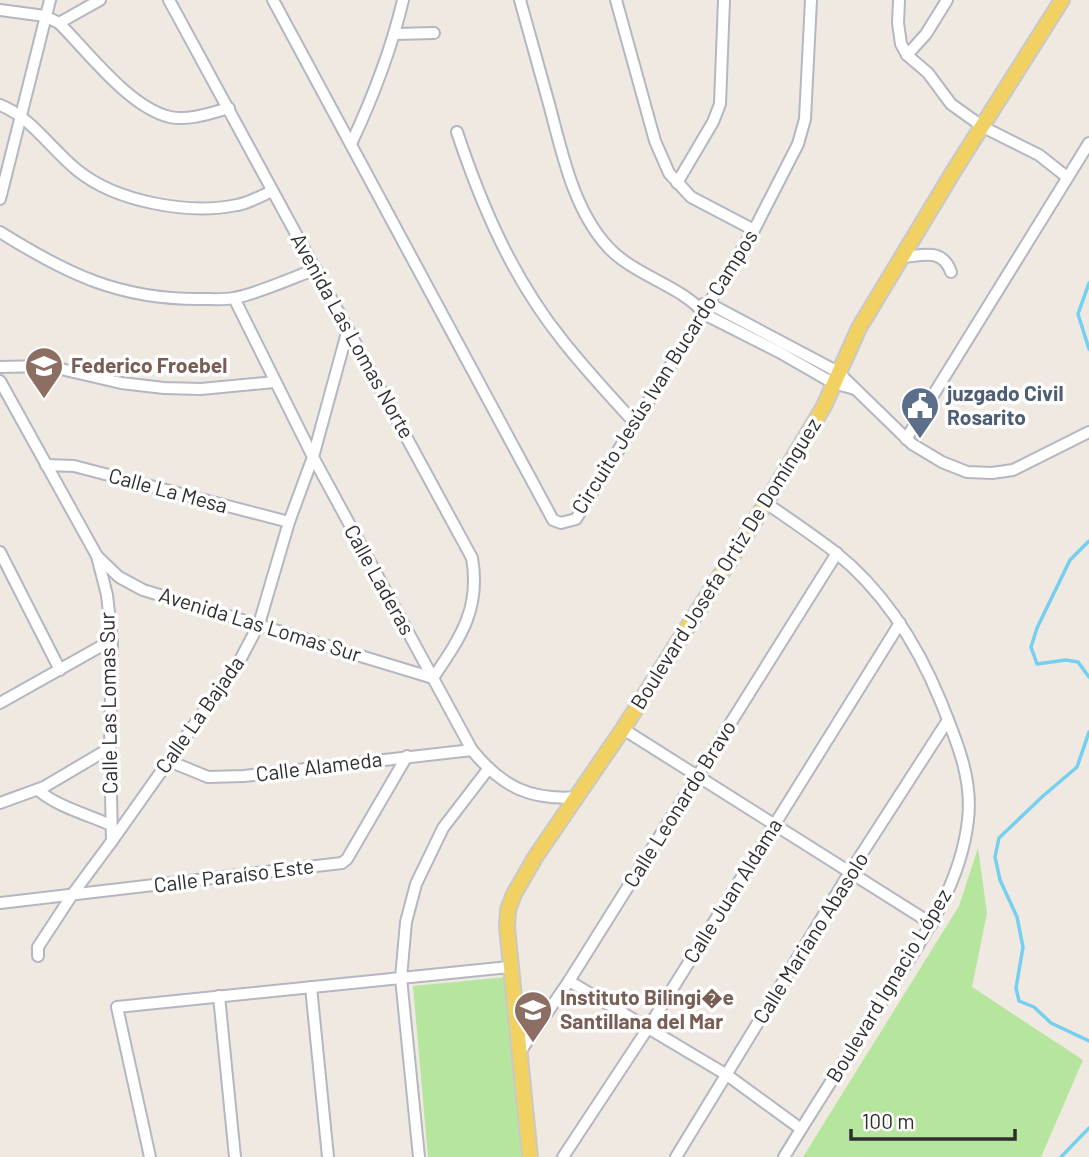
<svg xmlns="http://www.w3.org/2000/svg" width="1089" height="1157" font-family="Barlow,sans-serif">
<rect width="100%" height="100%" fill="#efe9e1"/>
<g fill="#b6e59e">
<path d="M978,848L987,913L972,987L1083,1060L1041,1157H803L959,906Z"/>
<path d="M506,977L524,1157H428L413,986Z"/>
</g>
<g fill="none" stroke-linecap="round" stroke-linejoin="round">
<g stroke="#75cff0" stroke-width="3.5">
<path d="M1089,283L1078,314L1089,349"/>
<path d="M1089,541L1070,560L1037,628L1031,647L1037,664L1066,660L1078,662L1089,677"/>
<path d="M1089,732L1077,767L1043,796L999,838L995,857L1000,880L1017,917L1023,947L1016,988L1019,1001L1034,1007L1051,1023L1089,1041"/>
<path d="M1061,1157L1089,1128"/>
</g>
<defs>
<g id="minor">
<path d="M169,0L472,558C481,609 460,638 433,678"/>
<path d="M273,0L553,520L561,523L576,519L754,230L798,144L805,119L811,0"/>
<path d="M520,0C530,35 539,69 549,104C562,152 573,209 608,247C633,275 686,288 704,314L779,352L833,383L855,389"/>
<path d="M616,0L655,141L669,173L691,197L754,230"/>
<path d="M899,0L898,23L901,44L907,55L928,73L951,104L983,127L1039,155L1067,177"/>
<path d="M0,10L45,16L59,23C88,52 130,108 170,117C189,121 211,113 229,108"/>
<path d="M59,23L100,0"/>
<path d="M395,34L434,33"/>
<path d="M907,55L926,34L947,0"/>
<path d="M0,105C31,117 51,149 77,170C116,202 189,215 237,205C249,203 261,196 272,191"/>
<path d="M457,132C482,207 513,279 563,341C585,369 610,396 634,422"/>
<path d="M351,144C373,97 391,51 403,0"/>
<path d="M677,183L713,122L720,104L724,0"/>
<path d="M0,199L50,0"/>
<path d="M0,232C67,274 120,300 202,299C212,299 224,300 234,298C257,294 292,278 316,269"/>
<path d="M901,257C923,256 942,247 951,272"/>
<path d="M234,298L313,457L472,750C502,787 531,801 578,797"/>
<path d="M703,304H710L838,372L912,444L942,462L967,472L992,473L1013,470L1089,432"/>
<path d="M0,367L48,366L121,383L164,388L201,389L274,382"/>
<path d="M0,381L97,556L107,595L112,640L110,748L112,841"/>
<path d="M906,439L1089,143"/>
<path d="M46,465L74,466L289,522"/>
<path d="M766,503C789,519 813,535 835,552C884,591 918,646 941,702C956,740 973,778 968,820C960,891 917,946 880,1005C848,1055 815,1106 784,1157"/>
<path d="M0,552L60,670"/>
<path d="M97,556L119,577L143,590L433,678"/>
<path d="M0,703L112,640"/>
<path d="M623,729L932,924"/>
<path d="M169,761L208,777L244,776L472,750"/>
<path d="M38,790C58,807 86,814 111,825"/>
<path d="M0,803L44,787L110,748"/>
<path d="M0,903L342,863L347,859L407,756"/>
<path d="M38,956V947L72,895L112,841L240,660L259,624L289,522L313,457L348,329"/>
<path d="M569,981L727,1075L801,1129"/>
<path d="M311,987L328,1157"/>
<path d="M219,996L235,1157"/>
<path d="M520,1052L569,981L837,553"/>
<path d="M150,1157L117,1007L509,967"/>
<path d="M419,1157L401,978L406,922L416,884L443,828L489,768"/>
<path d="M563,1157L648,1028L900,623"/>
<path d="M676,1157L850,872L948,720"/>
</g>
<path id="major" d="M530,1157L507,927L508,910L514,894L536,856L623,729L766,503L824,406L859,328L955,169L1062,0"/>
</defs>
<use href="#minor" stroke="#b4b7c1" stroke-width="14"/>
<use href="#major" stroke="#c9c9c9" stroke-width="18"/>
<use href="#minor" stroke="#fff" stroke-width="10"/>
<use href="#major" stroke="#f2d163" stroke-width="14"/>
</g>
<defs>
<symbol id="school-pin" viewBox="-11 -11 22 30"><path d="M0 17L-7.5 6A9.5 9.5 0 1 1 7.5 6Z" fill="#8d6e63" stroke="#fff"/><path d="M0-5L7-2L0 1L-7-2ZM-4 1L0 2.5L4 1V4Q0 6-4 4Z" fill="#fff"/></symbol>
<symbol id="civic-pin" viewBox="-11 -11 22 30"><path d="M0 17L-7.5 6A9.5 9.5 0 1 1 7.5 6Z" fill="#5c6f8a" stroke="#fff"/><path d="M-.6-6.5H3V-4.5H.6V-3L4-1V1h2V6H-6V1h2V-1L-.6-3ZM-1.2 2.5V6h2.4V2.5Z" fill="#fff"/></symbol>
</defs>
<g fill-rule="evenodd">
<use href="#school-pin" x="22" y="344" width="44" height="60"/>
<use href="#civic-pin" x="898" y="384" width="44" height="60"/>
<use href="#school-pin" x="511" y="988" width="44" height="60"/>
</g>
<g text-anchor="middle" stroke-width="7" stroke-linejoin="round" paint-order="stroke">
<g font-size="21" fill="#2e2e2e" stroke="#fff">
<text transform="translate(352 336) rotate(61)" y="7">Avenida Las Lomas Norte</text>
<text transform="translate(665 372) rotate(-58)" y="7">Circuito Jesús Ivan Bucardo Campos</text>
<text transform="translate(168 491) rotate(15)" y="7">Calle La Mesa</text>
<text transform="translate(726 564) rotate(-58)" y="7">Boulevard Josefa Ortiz De Domínguez</text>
<text transform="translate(379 580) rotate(61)" y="7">Calle Laderas</text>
<text transform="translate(260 625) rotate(17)" y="7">Avenida Las Lomas Sur</text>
<text transform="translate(109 703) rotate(-91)" y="7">Calle Las Lomas Sur</text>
<text transform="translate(200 715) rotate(-55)" y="7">Calle La Bajada</text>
<text transform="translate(319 767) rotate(-7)" y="7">Calle Alameda</text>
<text transform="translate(680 804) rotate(-58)" y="7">Calle Leonardo Bravo</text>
<text transform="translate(234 876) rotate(-7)" y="7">Calle Paraíso Este</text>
<text transform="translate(733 891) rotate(-58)" y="7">Calle Juan Aldama</text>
<text transform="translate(811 938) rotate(-58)" y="7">Calle Mariano Abasolo</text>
<text transform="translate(889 986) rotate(-59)" y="7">Boulevard Ignacio López</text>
</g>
<g font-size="21" font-weight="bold" fill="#785e54" stroke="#fff" text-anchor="start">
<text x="71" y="373">Federico Froebel</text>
<text x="560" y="1005">Instituto Bilingi�e<tspan x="560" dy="24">Santillana del Mar</tspan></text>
</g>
<g font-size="21" font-weight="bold" fill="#4e5e75" stroke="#fff" text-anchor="start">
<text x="947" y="401">juzgado Civil<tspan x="947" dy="24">Rosarito</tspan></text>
</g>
</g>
<path d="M851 1129v10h164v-10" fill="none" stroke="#2e2e2e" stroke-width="3.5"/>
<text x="862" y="1129" font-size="21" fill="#2e2e2e" stroke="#ffffff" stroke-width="5" paint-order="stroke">100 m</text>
</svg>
